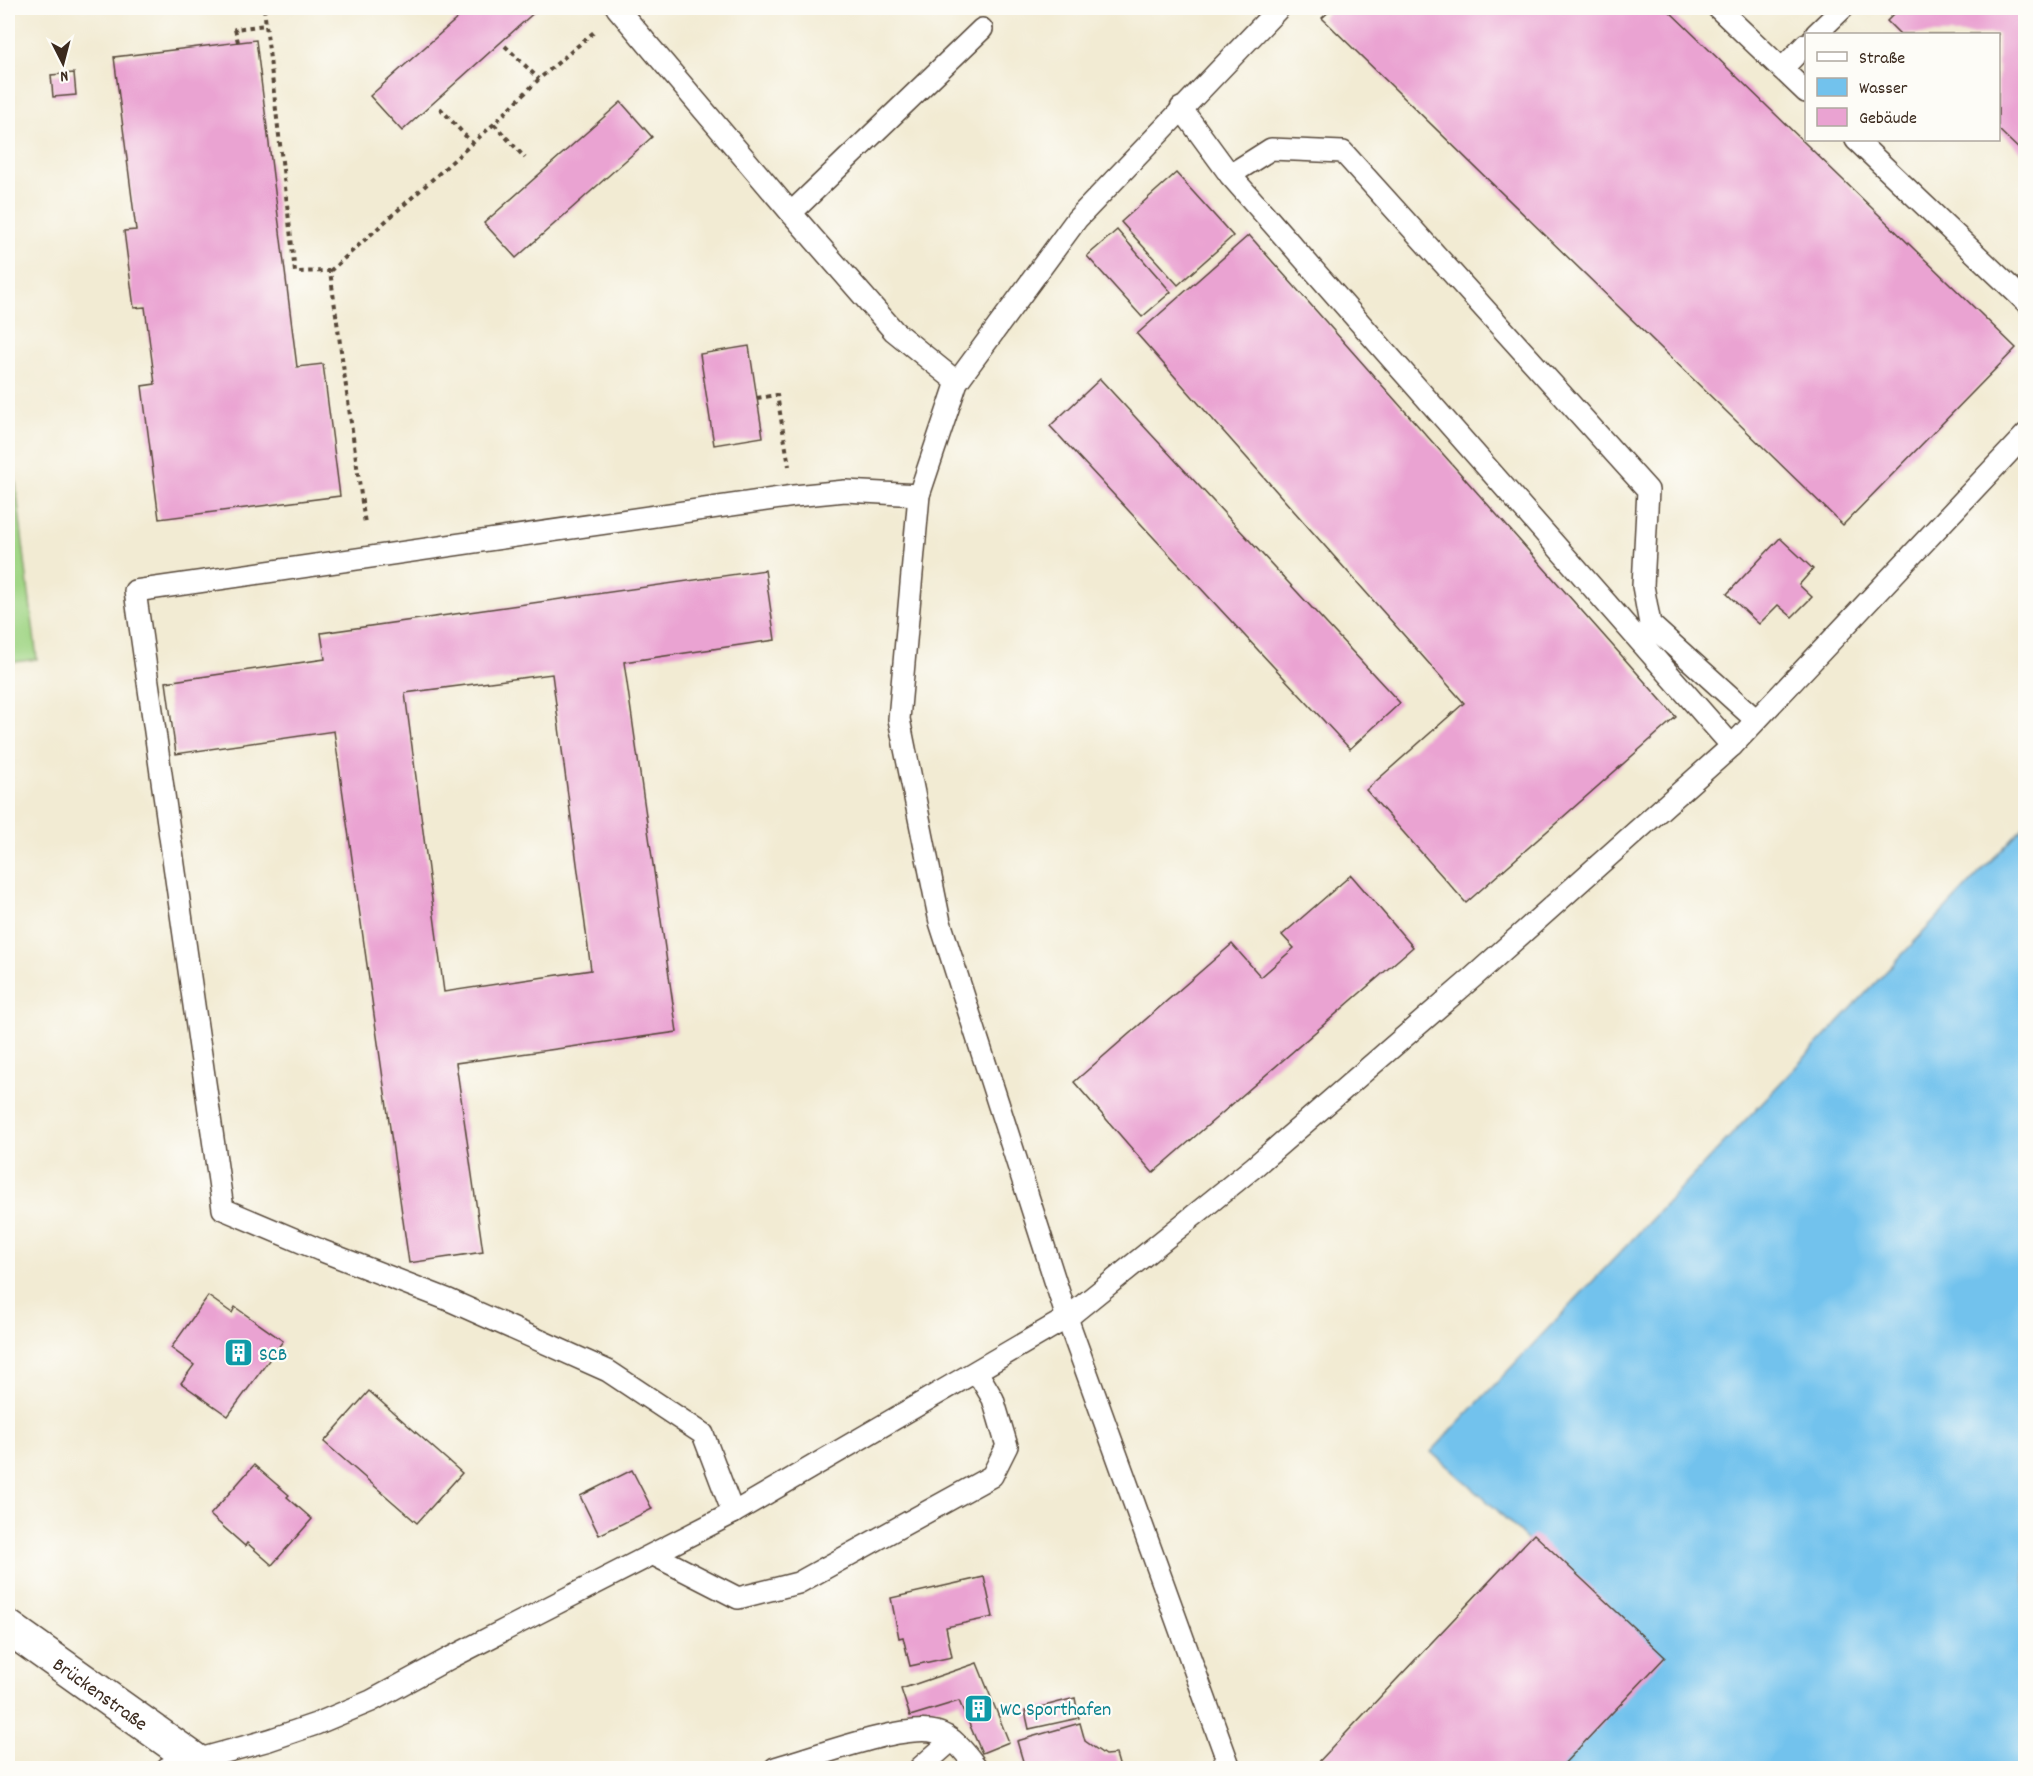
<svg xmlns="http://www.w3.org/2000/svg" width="2033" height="1776" font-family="Dekko,sans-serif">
<rect width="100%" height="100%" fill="#fdfcf7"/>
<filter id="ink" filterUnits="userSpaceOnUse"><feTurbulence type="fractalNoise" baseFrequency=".0167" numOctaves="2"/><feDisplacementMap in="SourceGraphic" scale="12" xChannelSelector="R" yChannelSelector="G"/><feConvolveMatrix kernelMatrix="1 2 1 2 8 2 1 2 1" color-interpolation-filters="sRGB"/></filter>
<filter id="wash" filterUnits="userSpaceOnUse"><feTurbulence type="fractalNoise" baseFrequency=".008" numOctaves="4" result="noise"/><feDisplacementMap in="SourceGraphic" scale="24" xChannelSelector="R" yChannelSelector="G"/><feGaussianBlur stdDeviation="1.35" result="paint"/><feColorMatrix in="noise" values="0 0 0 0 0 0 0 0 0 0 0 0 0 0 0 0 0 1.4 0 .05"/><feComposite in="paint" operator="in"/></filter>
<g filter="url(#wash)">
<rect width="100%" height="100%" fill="#f2ebd3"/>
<path fill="#a1d686" stroke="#6e8052" stroke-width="1.5" d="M8,421L37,659L8,663Z"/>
<path fill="#72c2ed" stroke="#567686" stroke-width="1.5" d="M2025,825V1768H1387L1570,1583L1496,1509L1431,1452Z"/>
<g id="blocks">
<g fill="#eaa3d2" fill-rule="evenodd">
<path d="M469,8H536L538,9L402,131L370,96Z"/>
<path d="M1333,8H1666L2016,348L1843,525L1322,18Z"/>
<path d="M1900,8H2026V156L1998,129V34H1900L1887,21Z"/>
<path d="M256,40L297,367L323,364L340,496L159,519L142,386L155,384L145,307L134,308L124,231L136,230L114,57Z"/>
<path d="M74,73L76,95L53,97L51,75Z"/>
<path d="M621,102L652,137L516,258L484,223Z"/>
<path d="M1176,173L1233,236L1178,285L1121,222Z"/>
<path d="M1117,230L1171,292L1142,317L1087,256Z"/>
<path d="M1249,235L1676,717L1466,903L1366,790L1464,703L1137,334Z"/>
<path d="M749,346L763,437L714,445L700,354Z"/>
<path d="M1100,379L1400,703L1350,749L1050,426Z"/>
<path d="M1780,538L1813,569L1799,585L1812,597L1792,617L1778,605L1759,624L1727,594Z"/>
<path d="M765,570L775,640L624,662L677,1032L456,1063L483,1252L409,1263L334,731L176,754L166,682L325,659L321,633ZM552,674L591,970L444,992L405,693Z"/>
<path d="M1351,875L1413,947L1153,1173L1074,1082L1232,944L1261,977L1294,948L1282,935Z"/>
<path d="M208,1296L232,1313L235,1307L283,1341L228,1416L181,1383L194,1365L171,1348Z"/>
<path d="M369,1391L462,1473L417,1523L324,1442Z"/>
<path d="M254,1465L289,1495L287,1497L312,1519L272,1565L247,1543L245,1546L210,1515Z"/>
<path d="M632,1470L652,1509L599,1535L580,1496Z"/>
<path d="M1534,1534L1665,1657L1560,1768H1313Z"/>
<path d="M984,1577L993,1617L946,1627L952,1657L910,1666L903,1637L899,1638L891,1598Z"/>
<path d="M977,1663L1009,1742L982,1753L959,1701L910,1716L901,1689Z"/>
<path d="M1075,1698L1079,1718L1029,1729L1025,1711Z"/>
<path d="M1080,1723L1085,1741L1105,1755L1116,1754L1120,1768H1025L1017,1741Z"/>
</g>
</g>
</g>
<g filter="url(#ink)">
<use href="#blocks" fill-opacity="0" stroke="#564739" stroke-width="1.5"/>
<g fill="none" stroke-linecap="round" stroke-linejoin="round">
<defs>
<g id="service">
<path d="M617,8L791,213L894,331L957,382"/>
<path d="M1718,8L1806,92"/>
<path d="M1816,34L1843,8"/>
<path d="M1782,69L1806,44"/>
<path d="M1181,108L1230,175"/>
<path d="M1856,140L2026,302"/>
<path d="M791,213L982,29"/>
<path d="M1732,746L1230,175L1271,149L1343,152L1648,490L1643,586L1650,624L1756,720"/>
<path d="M733,1513L703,1434L608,1371L449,1300L320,1250L223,1209L135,591L794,496L845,491L919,495"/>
<path d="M654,1555L738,1598L798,1583L992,1476L1007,1446L993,1399L977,1372"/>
<path d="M167,1768L269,1740L316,1724L371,1701L450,1658L733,1513L1067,1318L1254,1167L1471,979L1732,746L2026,434"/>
<path d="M775,1768C811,1758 903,1723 936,1732C954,1736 967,1755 977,1768"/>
<path d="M920,1768L952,1740"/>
<path d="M1230,1768L1067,1318L940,922L899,719L919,495L957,382L1077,219L1279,8"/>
</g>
<g id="minor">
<path id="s1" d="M8,1627L195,1760"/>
</g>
</defs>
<use href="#service" stroke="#564739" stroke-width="24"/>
<use href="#minor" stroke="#564739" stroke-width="36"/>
<g stroke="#564739" stroke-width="4" stroke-dasharray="4.5 4.5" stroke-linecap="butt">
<path d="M264,8L295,272L330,271L365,524"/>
<path d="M238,42L235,29L266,25"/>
<path d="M505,46L539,79"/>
<path d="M440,108L472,143"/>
<path d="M494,124L525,158"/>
<path d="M330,271L494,124L539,79L594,32"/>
<path d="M757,398L777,395L789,466"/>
</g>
<use href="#service" stroke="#fff" stroke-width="21"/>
<use href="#minor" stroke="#fff" stroke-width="33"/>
</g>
</g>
<defs>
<symbol id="building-square" viewBox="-11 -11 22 22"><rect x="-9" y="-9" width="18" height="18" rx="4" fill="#0f9aa8" stroke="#fdfcf7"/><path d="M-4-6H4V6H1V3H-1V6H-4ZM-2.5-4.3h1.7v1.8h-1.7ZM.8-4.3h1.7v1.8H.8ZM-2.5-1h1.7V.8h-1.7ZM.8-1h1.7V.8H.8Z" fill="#fff"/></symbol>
</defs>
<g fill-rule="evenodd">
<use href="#building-square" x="222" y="1336" width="33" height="33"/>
<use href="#building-square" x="962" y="1692" width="33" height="33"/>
</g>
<g text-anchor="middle" stroke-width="4.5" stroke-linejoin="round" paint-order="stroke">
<g font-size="20" fill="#0d838f" stroke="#fdfcf7" text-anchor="start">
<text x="259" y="1360">SCB</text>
<text x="1000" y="1715">WC Sporthafen</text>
</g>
<g font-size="20" fill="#3b2a1e" stroke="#fdfcf7">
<text dy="7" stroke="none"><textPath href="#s1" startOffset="114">Brückenstraße</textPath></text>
</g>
</g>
<rect width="2033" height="1776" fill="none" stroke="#fdfcf7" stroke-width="30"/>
<rect x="1805" y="33" width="195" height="108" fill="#fdfcf7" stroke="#afa8a0" stroke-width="1.5"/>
<rect x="1817" y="52" width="30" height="9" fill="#ffffff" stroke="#afa8a0" stroke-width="1.5"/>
<text x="1859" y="63" font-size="18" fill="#3b2a1e">Straße</text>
<rect x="1817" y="78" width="30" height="18" fill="#72c2ed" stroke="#afa8a0" stroke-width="1.5"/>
<text x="1859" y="93" font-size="18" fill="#3b2a1e">Wasser</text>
<rect x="1817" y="108" width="30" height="18" fill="#eaa3d2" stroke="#afa8a0" stroke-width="1.5"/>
<text x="1859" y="123" font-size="18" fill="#3b2a1e">Gebäude</text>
<g transform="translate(63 63) rotate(174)" stroke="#fdfcf7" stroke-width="4.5" paint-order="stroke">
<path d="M0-4.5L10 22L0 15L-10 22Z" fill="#3b2a1e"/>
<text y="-9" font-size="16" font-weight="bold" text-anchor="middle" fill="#3b2a1e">N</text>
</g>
</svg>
